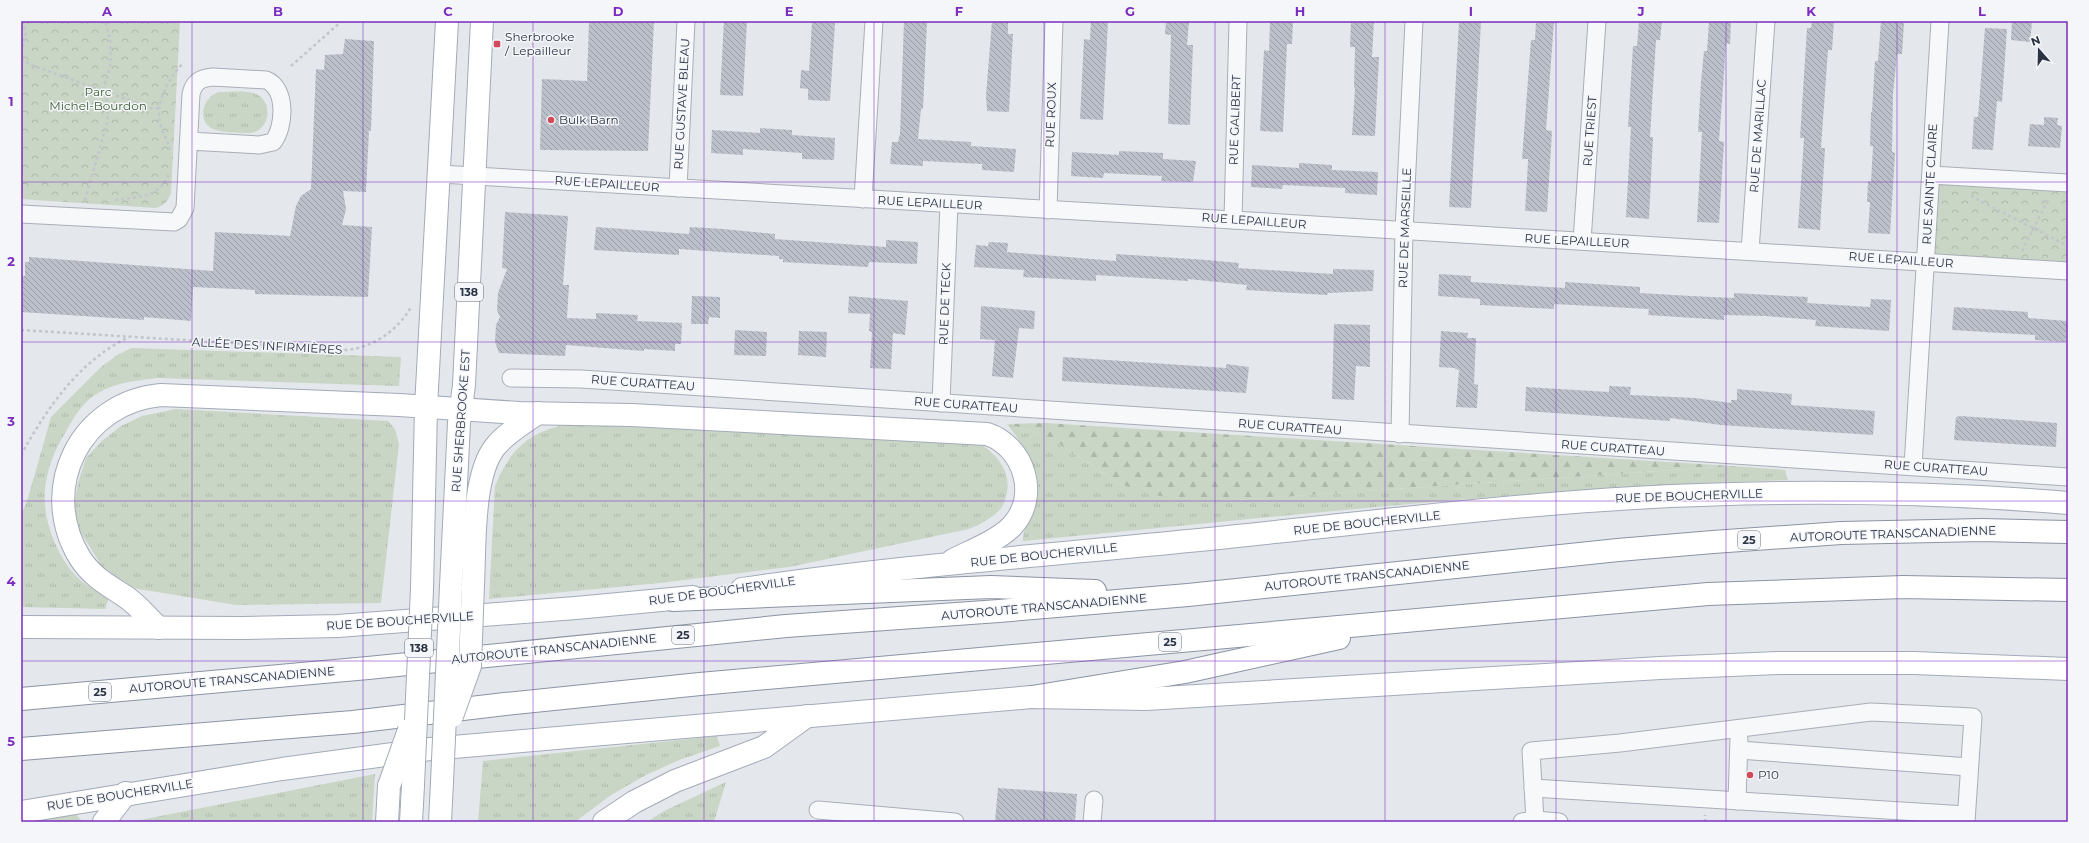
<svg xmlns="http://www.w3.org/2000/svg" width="2089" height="843" font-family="Montserrat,sans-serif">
<defs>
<pattern id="grass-tufts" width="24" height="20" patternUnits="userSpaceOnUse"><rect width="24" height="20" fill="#c9d6c5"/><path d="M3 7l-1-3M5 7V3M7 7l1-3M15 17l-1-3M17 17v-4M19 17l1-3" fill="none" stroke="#adb8ab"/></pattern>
<pattern id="forest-firs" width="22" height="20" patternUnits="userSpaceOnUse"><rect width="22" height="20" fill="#c9d6c5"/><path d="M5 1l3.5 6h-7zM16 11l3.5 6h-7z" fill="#adb8ab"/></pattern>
<pattern id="park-crowns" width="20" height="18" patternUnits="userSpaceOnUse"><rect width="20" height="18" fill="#c9d6c5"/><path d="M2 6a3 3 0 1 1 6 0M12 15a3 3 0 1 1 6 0" fill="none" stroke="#adb8ab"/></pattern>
<pattern id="building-back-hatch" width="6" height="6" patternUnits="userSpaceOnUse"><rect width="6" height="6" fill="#bbc0ca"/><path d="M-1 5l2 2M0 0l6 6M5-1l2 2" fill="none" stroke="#989da6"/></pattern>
</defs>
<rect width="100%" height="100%" fill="#e4e7ec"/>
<g fill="url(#grass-tufts)">
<path d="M219,92C230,92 246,90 256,94C274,102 270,131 250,133C241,133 226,133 216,130C196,125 201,97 219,92Z"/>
<path d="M132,348L401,357L399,386L157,378C136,381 116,382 98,393C82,402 72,420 64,435C54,451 47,470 45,489C42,519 57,557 78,578C86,586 99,592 109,598L105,609L21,607V515L28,498L51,417L100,368L117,355Z"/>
<path d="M176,409L388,421L395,429L399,444L381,603L236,605L133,588L101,565L77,526L74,508L78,483L86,458L102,441L121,426L142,416Z"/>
<path d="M569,424L979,443C997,454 1013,473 1006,496C1005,500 1004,504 1002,507C993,518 981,524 969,529L789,567L660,583L489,599L495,486C510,449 530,431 569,424Z"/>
<path d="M1007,424L1046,435L1119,484L1205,502L1732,466L1785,470L1788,480C1532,488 1278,517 1023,541C1022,528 1031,519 1035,507C1046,475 1026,449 1007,424Z"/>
<path d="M717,736L720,746L679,760L646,775L611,795L575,822H478L483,761Z"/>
<path d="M375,774L372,822H130Z"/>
<path d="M726,782L714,822H647L664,811Z"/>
<path d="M75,813L81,820L79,822H24Z"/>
</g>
<path fill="url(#forest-firs)" d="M1046,423L1732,466L1205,502L1160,496L1119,484L1046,435L1007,424Z"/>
<g fill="url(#park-crowns)">
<path d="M21,21H180L171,193C168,201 165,205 156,208L21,199Z"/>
<path d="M1931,175L2068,183V271L1926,262Z"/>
</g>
<g fill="url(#building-back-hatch)">
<path d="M589,21H654L648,151L540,150L542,79L587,81Z"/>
<path d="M724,21H747L743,96L720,95Z"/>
<path d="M904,21H927L923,109H921L918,139L971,142V146L1016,149L1014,172L982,170V164L923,161V166L890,164L892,142H898L900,134Z"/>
<path d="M992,21H1008V34H1013L1009,112L987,111L986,96Z"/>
<path d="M1091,21H1108L1103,120L1080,119L1084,39L1090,40Z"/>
<path d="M1166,21H1189L1187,45H1193L1190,125L1168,124L1171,35L1165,34Z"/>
<path d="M1270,21H1293L1292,44H1287L1283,132L1260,131L1264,50L1269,51Z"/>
<path d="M1351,21H1374L1372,57H1379L1375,136L1352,135L1355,88H1354L1355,47H1350Z"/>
<path d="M1459,21H1481L1471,208L1449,207Z"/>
<path d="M1536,21H1554L1546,130L1552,131L1547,212L1525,211L1528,162V159H1522L1531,40H1535Z"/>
<path d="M1639,21H1662L1660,40H1656L1650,137H1653L1649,219L1626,217L1631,127H1628L1633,46H1637Z"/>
<path d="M1709,21H1731L1730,44L1726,43L1722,101L1719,141L1724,142L1719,223L1697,222L1702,132H1698L1701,82L1704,51H1707Z"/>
<path d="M1812,21H1834L1832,50H1828L1821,148H1825L1820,230L1798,228L1804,138H1800L1807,28H1811Z"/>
<path d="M1881,21L1904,23L1902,54H1897L1893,94L1892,152L1895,153L1890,234L1868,233L1870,202H1867L1868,181L1871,182L1873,146H1870L1871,112H1872L1875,61H1878Z"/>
<path d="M2012,21L2032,22L2030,42L2011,40Z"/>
<path d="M812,22L835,23L830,101L808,100V89L800,88L801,70L809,71Z"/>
<path d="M1985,28L2007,29L2002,102L1997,101L1993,150L1972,149L1974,117H1978Z"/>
<path d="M345,39L374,41L371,131L369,130L366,192L343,191L346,209L342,225L372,227L368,297L255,294V290L193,287L191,321L144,317V320L21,312V276H25V262H29V257L213,271L215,232L290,236L296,206L301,196L311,189L316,69L324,70L325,55L343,54Z"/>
<path d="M2044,117L2058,118L2057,125L2062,126L2060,148L2028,146L2030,124L2044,125Z"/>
<path d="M760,128L792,130V135L835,138L834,160L802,159V153L743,149V155L711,153L712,130L760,133Z"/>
<path d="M1119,151L1163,153V159L1196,161L1193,182L1161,181L1162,176L1104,173L1103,178L1071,176L1072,152L1119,155Z"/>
<path d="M1299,163L1332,165V170L1378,172L1377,195L1345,193V188L1283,185L1282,189L1251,187L1252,165L1299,168Z"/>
<path d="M505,212L568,216L563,285H569L567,318L596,319V313L638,315L637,321L682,323L681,344H675V351L644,349V351L566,345L565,356L499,353L495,342L496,325L500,317L497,310L498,293L507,269L502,268Z"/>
<path d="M596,227L689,234L690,227L723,229L775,234V239L886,247V240L918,242L917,264L869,262L868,267L783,262V259H779V256L721,252L679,249V255L594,250Z"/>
<path d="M989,242L1008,243L1007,252L1116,261V254L1207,260L1239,263L1238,268L1333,274V269L1374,270L1373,291L1328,293L1327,295L1246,290L1247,285L1188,279V281L1096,275V281L1023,277L1024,270L974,267L976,245L988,246Z"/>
<path d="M1439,274L1471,276V282L1565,288V282L1596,284L1640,287V293L1691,296L1734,298V293L1808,297L1807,303L1870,307L1871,299L1891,300L1889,331L1815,326L1816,320L1765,316L1724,315V320L1648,315L1649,309L1554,304V309L1480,305V299L1438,296Z"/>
<path d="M692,296L720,297V318L709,317L708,324H691Z"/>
<path d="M849,296L908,301L905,335L893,333L891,369L870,368L872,332L869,331L870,314L848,313Z"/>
<path d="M981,306L1035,311L1034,329L1019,328L1013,378L992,376L995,340L980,339Z"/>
<path d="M1954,307L2028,312V318L2067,321L2066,342L2035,340V335L1952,330Z"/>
<path d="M1334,324L1370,325V367L1356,366L1354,400L1332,399Z"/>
<path d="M735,330L767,332L766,356L734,355Z"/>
<path d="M799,331L827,332L826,357L798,355Z"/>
<path d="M1441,331L1468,333L1467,338H1476L1474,384L1478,385L1477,408L1456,407L1459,370L1455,369V368L1439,367Z"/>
<path d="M1063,357L1226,368V364L1249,367L1246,393L1062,381Z"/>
<path d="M1609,386L1631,387L1630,395L1695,398L1731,403V400H1737V389L1792,394L1791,405L1875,411L1873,435L1721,425L1670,418V421L1525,411L1526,387L1609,392Z"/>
<path d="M1961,416L2057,423L2056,447L1954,440L1956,417Z"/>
<path d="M998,788L1077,794L1075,822H995Z"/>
</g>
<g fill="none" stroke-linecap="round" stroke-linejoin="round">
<defs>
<g id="minor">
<path d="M440,174L1233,220L2068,271"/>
<path d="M1931,175L2068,183"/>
<path d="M678,188L686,21"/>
<path d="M863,199L874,21"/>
<path d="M1048,210L1054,21"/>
<path d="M21,214L174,222L179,219L185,208L191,94C194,82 200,78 213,77L266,80C287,88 285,127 273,142L259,145L189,141"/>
<path d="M1233,220L1238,21"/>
<path d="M1582,241L1597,21"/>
<path d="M1750,251L1766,21"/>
<path d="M511,378L581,379L2068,477"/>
<path d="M941,403L949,204"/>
<path d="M1400,434L1404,231L1414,21"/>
<path d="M1913,466L1940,21"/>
<path d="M1739,750L1969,767"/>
<path d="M1533,788L1966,815"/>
<path d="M1737,801L1739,739"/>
<path d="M818,810L955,822"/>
<path d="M1535,820L1531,751L1620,743L1871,712L1973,717L1966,822"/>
<path d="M1092,822L1094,800"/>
<path d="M1522,822L1535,820L1559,822"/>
</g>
<g id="major">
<path d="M473,584C475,547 472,476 495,447C506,433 524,423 538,413"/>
<path d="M451,586L459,423L464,385L482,21"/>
<path d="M422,589L426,407L447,21"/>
<path d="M742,589C903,565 1066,554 1228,537C1363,523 1498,506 1634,498C1779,490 1923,491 2068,503"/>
<path d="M21,627L243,628L338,626L576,608L693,597"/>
<path d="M159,628C148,618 138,605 126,597C108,585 92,577 80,558C37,488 81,402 161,395L399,405L519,413L631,415L987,434C1024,446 1040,496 1012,526C999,540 971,551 953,560"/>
<path d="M21,812L282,769L430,749L1032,697L1146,699L1660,668L1778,663H1914L2068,669"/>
<path d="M104,822L126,793"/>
<path d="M387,822L389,786"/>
<path d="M411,822L413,785"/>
<path d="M440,822L442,782"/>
<path d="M604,822L634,802L675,781L764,747L807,716"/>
</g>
<g id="highway">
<path d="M673,600L991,587L1095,591"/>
<path d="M1032,697L1185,672L1339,638"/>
<path d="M21,699L368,668L786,626L999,611L1188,595L1618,550L1713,542L1841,533L1982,530L2068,532"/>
<path d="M21,749L353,722L505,704L700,684L1708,594L1903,587L2068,590"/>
</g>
</defs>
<use href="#minor" stroke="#a9aeb7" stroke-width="19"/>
<use href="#major" stroke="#a3abb8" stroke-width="24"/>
<use href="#highway" stroke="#8b94a3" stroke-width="24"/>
<g stroke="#c2c5cb" stroke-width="2.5" stroke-dasharray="3 3" stroke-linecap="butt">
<path d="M21,53L26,36L23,21"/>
<path d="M21,59L31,65L151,108L159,109"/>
<path d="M291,66L342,21"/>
<path d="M169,150C169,142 163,134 161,127C154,103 167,82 182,64"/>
<path d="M1971,196L2068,246"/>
<path d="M85,200L107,123L108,104L103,91L111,63L110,39L105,21"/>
<path d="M115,200C138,197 160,198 169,173"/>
<path d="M2022,251L2049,198"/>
<path d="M21,330L347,350C374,347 398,330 411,307"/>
<path d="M21,455C47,408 79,361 129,337"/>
<path d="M1705,822V815"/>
</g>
<use href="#minor" stroke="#f7f8fa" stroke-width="17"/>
<use href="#major" stroke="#fff" stroke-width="22"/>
<use href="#highway" stroke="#fff" stroke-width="22"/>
<defs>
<g id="major-bridge">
<path d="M452,716L470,666L473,584"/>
<path d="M442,782L451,586"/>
<path d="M413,785L422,589"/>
<path d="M389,786L409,730"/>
</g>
</defs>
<use href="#major-bridge" stroke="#a3abb8" stroke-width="24" stroke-linecap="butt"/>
<use href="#major-bridge" stroke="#fff" stroke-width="22"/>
</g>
<path fill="none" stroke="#7b2cbf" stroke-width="1" stroke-opacity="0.55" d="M192,21V822M363,21V822M533,21V822M704,21V822M874,21V822M1044,21V822M1215,21V822M1385,21V822M1556,21V822M1726,21V822M1897,21V822M21,182H2068M21,342H2068M21,501H2068M21,661H2068"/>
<g fill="#d1495b" stroke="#f4f6f9" stroke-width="1.5">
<rect x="493" y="40" width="8" height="8" rx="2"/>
<circle cx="551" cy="120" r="4"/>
<circle cx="1750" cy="775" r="4"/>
</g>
<g text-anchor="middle" stroke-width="3" stroke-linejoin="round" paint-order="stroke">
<g fill="#f4f6f9" stroke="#676e7b" stroke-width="1">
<rect x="455" y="283" width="28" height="18" rx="3"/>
<rect x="1738" y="531" width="22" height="18" rx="3"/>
<rect x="672" y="626" width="22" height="18" rx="3"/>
<rect x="1159" y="633" width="22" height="18" rx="3"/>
<rect x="405" y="639" width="28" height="18" rx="3"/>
<rect x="89" y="683" width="22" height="18" rx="3"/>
</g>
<g font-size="11" font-weight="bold" fill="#2b3445">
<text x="469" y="296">138</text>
<text x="1749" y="544">25</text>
<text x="683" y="639">25</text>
<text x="1170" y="646">25</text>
<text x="419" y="652">138</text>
<text x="100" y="696">25</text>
</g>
<g font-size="12" fill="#2b3445" stroke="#f4f6f9" text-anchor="start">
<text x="505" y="41">Sherbrooke<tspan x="505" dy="14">/ Lepailleur</tspan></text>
<text x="559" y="124">Bulk Barn</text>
<text x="1758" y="779">P10</text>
</g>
<g font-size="12" fill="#3f6138" stroke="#f4f6f9">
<text x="98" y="96">Parc<tspan x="98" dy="14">Michel-Bourdon</tspan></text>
</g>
<g font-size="12" fill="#2b3445" stroke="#f4f6f9">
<text transform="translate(682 104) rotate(-87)" y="4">RUE GUSTAVE BLEAU</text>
<text transform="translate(1051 115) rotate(-88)" y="4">RUE ROUX</text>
<text transform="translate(1235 120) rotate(-88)" y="4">RUE GALIBERT</text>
<text transform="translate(1590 131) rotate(-86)" y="4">RUE TRIEST</text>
<text transform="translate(1758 136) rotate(-86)" y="4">RUE DE MARILLAC</text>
<text transform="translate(607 184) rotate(4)" y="4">RUE LEPAILLEUR</text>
<text transform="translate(1930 184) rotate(-87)" y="4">RUE SAINTE CLAIRE</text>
<text transform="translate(930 203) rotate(3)" y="4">RUE LEPAILLEUR</text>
<text transform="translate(1254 221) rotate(4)" y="4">RUE LEPAILLEUR</text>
<text transform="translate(1405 228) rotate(-88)" y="4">RUE DE MARSEILLE</text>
<text transform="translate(1577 241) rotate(3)" y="4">RUE LEPAILLEUR</text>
<text transform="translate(1901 260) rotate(4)" y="4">RUE LEPAILLEUR</text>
<text transform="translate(945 304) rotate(-88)" y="4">RUE DE TECK</text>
<text transform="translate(267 346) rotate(3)" y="4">ALLÉE DES INFIRMIÈRES</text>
<text transform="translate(643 383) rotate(4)" y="4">RUE CURATTEAU</text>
<text transform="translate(966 405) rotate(4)" y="4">RUE CURATTEAU</text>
<text transform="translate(461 421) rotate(-86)" y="4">RUE SHERBROOKE EST</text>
<text transform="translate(1290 427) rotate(4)" y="4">RUE CURATTEAU</text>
<text transform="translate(1613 448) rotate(4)" y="4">RUE CURATTEAU</text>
<text transform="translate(1936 468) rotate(4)" y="4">RUE CURATTEAU</text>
<text transform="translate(1689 496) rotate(-2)" y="4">RUE DE BOUCHERVILLE</text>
<text transform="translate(1367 523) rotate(-6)" y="4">RUE DE BOUCHERVILLE</text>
<text transform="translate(1893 534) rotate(-2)" y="4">AUTOROUTE TRANSCANADIENNE</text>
<text transform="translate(1044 555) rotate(-6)" y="4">RUE DE BOUCHERVILLE</text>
<text transform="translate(1367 576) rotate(-6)" y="4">AUTOROUTE TRANSCANADIENNE</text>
<text transform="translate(722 591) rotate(-8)" y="4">RUE DE BOUCHERVILLE</text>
<text transform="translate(1044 607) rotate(-5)" y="4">AUTOROUTE TRANSCANADIENNE</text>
<text transform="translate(400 621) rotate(-4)" y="4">RUE DE BOUCHERVILLE</text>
<text transform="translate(554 649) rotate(-6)" y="4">AUTOROUTE TRANSCANADIENNE</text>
<text transform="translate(232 680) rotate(-5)" y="4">AUTOROUTE TRANSCANADIENNE</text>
<text transform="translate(120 795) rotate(-9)" y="4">RUE DE BOUCHERVILLE</text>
</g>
</g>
<rect width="2089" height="843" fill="none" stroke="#f4f6f9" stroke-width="44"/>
<g transform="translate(2039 50) rotate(340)" stroke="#f4f6f9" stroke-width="3" paint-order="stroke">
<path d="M0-3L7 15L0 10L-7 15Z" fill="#2b3445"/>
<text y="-6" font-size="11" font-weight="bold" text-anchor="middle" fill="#2b3445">N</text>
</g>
<rect x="22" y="22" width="2045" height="799" fill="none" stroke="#7b2cbf" stroke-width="1.5"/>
<g font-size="13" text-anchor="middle" font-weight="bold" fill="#7b2cbf">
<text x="107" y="16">A</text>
<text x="278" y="16">B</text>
<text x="448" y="16">C</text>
<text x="618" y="16">D</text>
<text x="789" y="16">E</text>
<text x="959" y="16">F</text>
<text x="1130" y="16">G</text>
<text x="1300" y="16">H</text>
<text x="1471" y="16">I</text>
<text x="1641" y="16">J</text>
<text x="1811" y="16">K</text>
<text x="1982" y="16">L</text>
<text x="11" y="106">1</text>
<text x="11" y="266">2</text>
<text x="11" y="426">3</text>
<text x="11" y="586">4</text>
<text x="11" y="746">5</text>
</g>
</svg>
